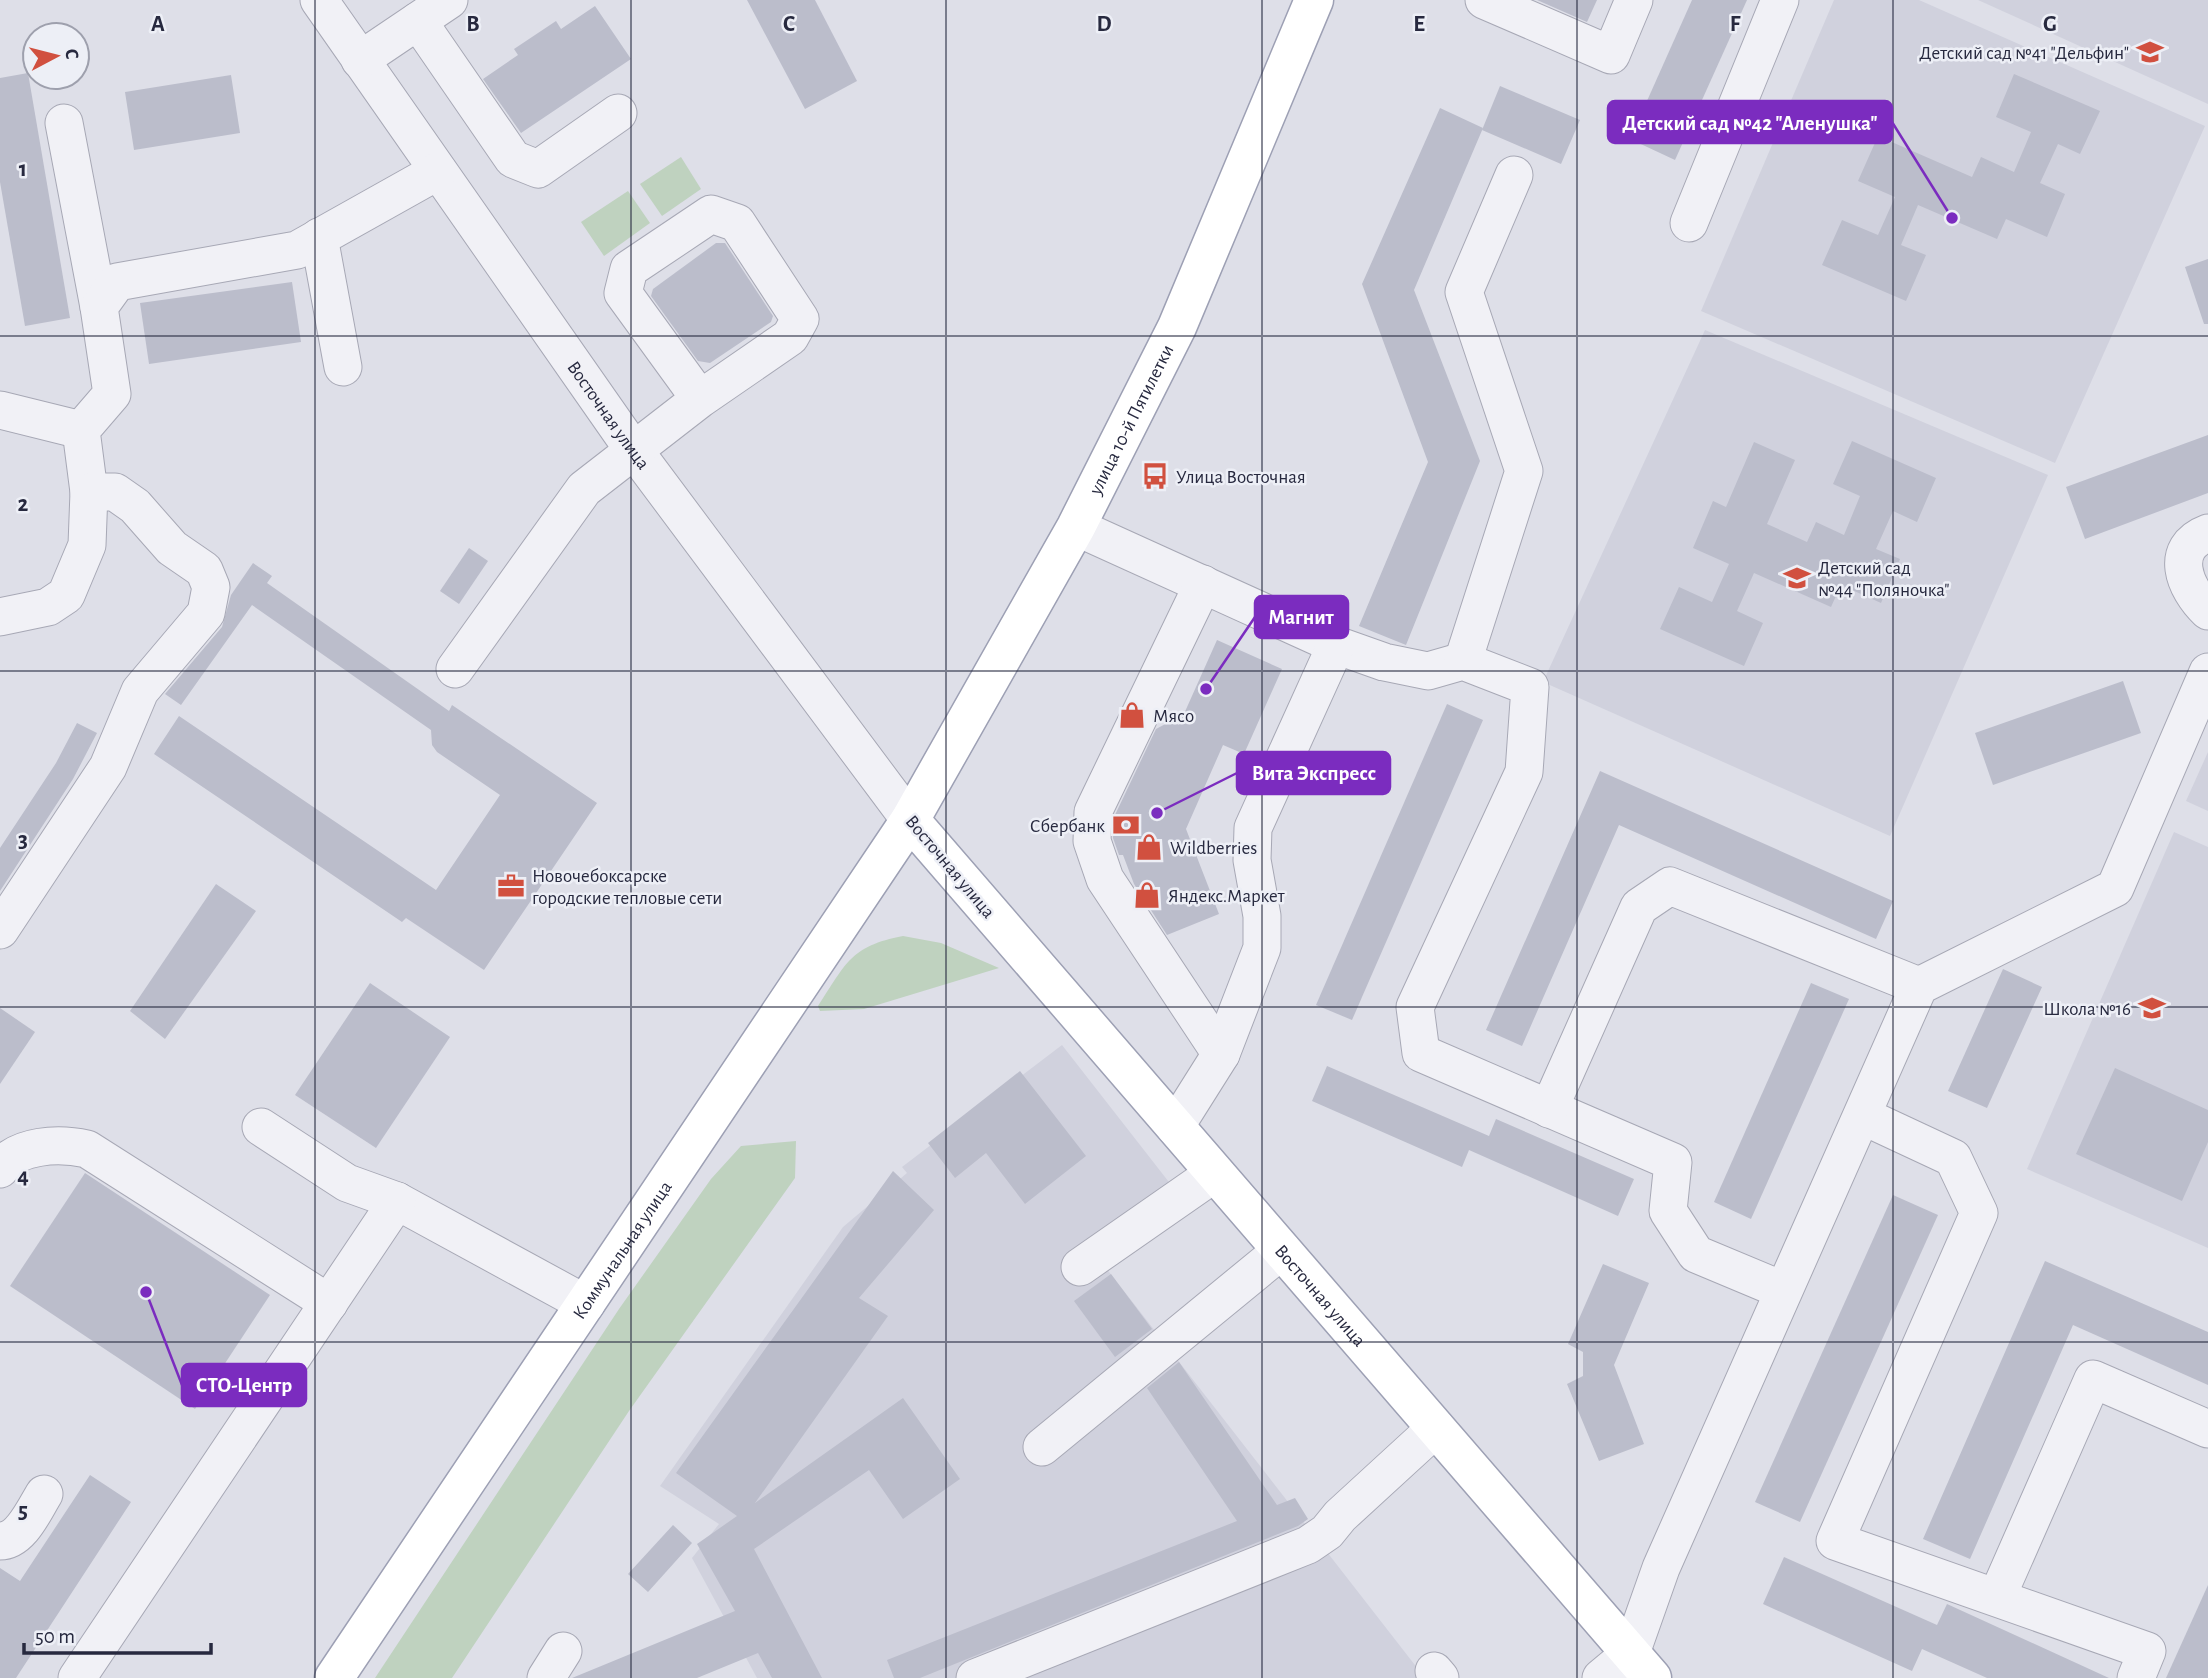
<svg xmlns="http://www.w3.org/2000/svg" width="2208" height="1678" font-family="'Alegreya Sans',sans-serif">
<rect width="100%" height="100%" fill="#dedfe8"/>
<g fill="#d0d1dd">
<path d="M1834,0H1919L2205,126L2055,463L1701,311Z"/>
<path d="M1978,0H2208V104Z"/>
<path d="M1705,330L2048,475L1890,836L1543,682Z"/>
<path d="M2208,752V811L2186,801Z"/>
<path d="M2174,832L2208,847V1248L2027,1169Z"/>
<path d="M1062,1045L1172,1186L1092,1250L1425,1678H757L692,1558L719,1524L660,1486L843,1227L907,1173L902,1167Z"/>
</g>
<g fill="#bfd2bf">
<path d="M681,157L701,189L662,216L640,184Z"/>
<path d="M628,191L650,223L604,256L581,222Z"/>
<path d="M903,936L941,943L999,968L864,1009L820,1011L818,1006C846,964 850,946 903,936Z"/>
<path d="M796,1141L795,1178L629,1411L452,1678H375L619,1309L711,1179L741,1146Z"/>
</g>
<g fill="#bbbdcb">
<path d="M747,0H815L857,81L805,109Z"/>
<path d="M1537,0H1597L1587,22Z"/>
<path d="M1692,0H1747L1675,160L1630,139Z"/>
<path d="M595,6L631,59L521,133L483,79L518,55L514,49L556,21L561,29Z"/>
<path d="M28,73L70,318L25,326L0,182V78Z"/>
<path d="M2014,74L2100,111L2080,154L2058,144L2040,183L2065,194L2047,237L2006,219L1997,239L1918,205L1901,245L1926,255L1906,301L1822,265L1842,220L1878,235L1895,197L1858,181L1878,136L1972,177L1981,157L2014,172L2031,132L1996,117Z"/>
<path d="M231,75L240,133L134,150L125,92Z"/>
<path d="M1500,86L1580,120L1561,164L1482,130Z"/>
<path d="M1440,108L1483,128L1414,290L1480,461L1406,645L1359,626L1428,462L1362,284Z"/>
<path d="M716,243H725L773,316L771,322L710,363L698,361L651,296L653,289Z"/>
<path d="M2208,259V324H2204L2185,267Z"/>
<path d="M292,282L301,342L149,364L140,303Z"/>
<path d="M2208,435V493L2085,539L2066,487Z"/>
<path d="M1852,441L1936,478L1917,522L1893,511L1876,549L1900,559L1881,603L1841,585L1831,607L1754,573L1737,611L1763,623L1744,666L1660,629L1679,587L1712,602L1729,564L1693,548L1713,501L1726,507L1754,442L1795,460L1767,524L1807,542L1816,522L1844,535L1860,496L1833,484Z"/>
<path d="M469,548L488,561L459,604L440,591Z"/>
<path d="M253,563L272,576L267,583L449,711L452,705L597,803L484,970L406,918L402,922L154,754L179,716L436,890L500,795L437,752L432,745L431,730L252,605L181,705L165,694L222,627L231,595Z"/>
<path d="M1217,640L1282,669L1244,754L1223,745L1186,829L1219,914L1167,935L1134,884L1123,855H1119L1113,838L1114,817L1156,729L1171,721L1179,725Z"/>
<path d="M2123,681L2141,733L1993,785L1975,733Z"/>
<path d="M1447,704L1483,720L1352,1020L1316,1005Z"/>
<path d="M77,723L97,733L73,779L0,891V848L56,763Z"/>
<path d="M1600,771L1893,901L1876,939L1619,825L1522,1046L1486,1030Z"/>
<path d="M216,884L256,911L165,1039L130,1011Z"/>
<path d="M2003,969L2042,987L1987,1108L1948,1091Z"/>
<path d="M370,983L450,1037L376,1148L295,1095Z"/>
<path d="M1811,983L1849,999L1751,1219L1714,1202Z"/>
<path d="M0,1008L35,1032L0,1084Z"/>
<path d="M1327,1066L1489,1136L1496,1119L1634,1179L1618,1216L1469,1150L1462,1167L1312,1101Z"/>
<path d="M2115,1068L2208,1110V1142L2182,1201L2076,1154Z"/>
<path d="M1020,1071L1086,1156L1025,1204L986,1153L955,1178L928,1143Z"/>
<path d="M893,1171L934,1210L859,1298L888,1316L755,1503L903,1398L960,1479L903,1519L869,1470L754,1549L822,1678H772L758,1653L697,1678H572L735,1611L697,1544L737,1516L676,1473Z"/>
<path d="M85,1173L270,1295L195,1409L10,1286Z"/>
<path d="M1893,1195L1938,1215L1800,1522L1755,1502Z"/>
<path d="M2045,1261L2208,1332V1385L2073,1325L1970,1559L1923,1539Z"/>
<path d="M1603,1264L1649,1283L1614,1365L1644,1444L1599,1461L1567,1384L1583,1376V1352L1568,1344Z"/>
<path d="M1111,1274L1152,1329L1115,1357L1074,1301Z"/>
<path d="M1179,1362L1277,1505L1295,1498L1308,1519L1298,1526L920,1678H894L887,1660L1237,1521L1147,1388Z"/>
<path d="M90,1475L131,1502L16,1678H0V1568L20,1581Z"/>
<path d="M673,1525L692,1543L648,1592L628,1574Z"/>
<path d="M1784,1557L1937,1625L1947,1604L2109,1678H1987L1922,1649L1912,1671L1763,1604Z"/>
<path d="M2208,1585V1678H2166Z"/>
</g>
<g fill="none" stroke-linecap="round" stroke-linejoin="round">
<defs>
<g id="minor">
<path id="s1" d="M319,0L625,438L910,820"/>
<path d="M1484,0L1611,55L1634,0"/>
<path d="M418,21L513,159L538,169L618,113"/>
<path d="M360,60L449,0"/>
<path d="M64,123L99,307"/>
<path d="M1689,223L1780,0"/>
<path d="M319,237L343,367"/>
<path d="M0,410L81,430"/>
<path d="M1076,527L1336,645L1384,662L1428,671L1463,661L1530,687L1524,772L1415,1007L1421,1053L1673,1162L1668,1211L1696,1254L1782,1290"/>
<path d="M2208,533C2168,548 2184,588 2208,611"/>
<path d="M1203,584L1093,812L1092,841L1105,879L1221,1054"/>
<path d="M0,617L48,607L66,595L87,545L89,492L81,430L112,394L99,307L117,282L297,250L438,171"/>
<path d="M1463,661L1524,471L1464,292L1514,175"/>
<path d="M455,669L584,489L700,399L790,337L800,319L737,223L711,214L629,269L623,293L700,399"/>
<path d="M0,930L108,767L140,691L206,613L211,587L204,570L172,548L135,506L115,492H89"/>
<path d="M1549,1109L1639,907L1670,886L1919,986"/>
<path d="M1863,1116L1953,1158L1979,1213L1835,1541L2147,1651L2136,1678"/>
<path d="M261,1127L347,1183L397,1201L586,1304"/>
<path d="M1175,1127L1221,1054L1262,948V916L1252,860L1253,828L1336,645"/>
<path d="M0,1169C17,1144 59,1143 87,1149L329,1303"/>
<path d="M1080,1267L1215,1173"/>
<path d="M1042,1447L1282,1250"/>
<path d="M0,1541C21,1541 34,1510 44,1494"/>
<path d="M1997,1597L2093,1379L2208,1429"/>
<path d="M1434,1671L1440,1678"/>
<path d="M77,1678L397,1201"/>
<path d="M546,1678L563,1651"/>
<path d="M975,1678L1308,1545L1327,1532L1340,1516L1436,1428"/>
<path d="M1601,1678L1631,1653L1661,1568L1919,986L2115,888L2208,672"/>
</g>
<g id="major">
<path id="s2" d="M910,820L1652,1678"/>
<path id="s3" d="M334,1678L910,820L1076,527L1177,327L1314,0"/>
</g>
</defs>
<use href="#minor" stroke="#a7a8b5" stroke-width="39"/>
<use href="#major" stroke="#9da0b4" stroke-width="41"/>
<use href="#minor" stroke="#f1f1f6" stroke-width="37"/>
<use href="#major" stroke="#fff" stroke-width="38"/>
</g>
<path fill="none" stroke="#27293f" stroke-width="2" stroke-opacity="0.55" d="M315,0V1678M631,0V1678M946,0V1678M1262,0V1678M1577,0V1678M1893,0V1678M0,336H2208M0,671H2208M0,1007H2208M0,1342H2208"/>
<defs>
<symbol id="school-bare" viewBox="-9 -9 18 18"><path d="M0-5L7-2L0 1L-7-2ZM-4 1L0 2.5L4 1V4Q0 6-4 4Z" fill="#d1503f" stroke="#edeff6" stroke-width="2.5" paint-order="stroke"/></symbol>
<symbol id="bus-bare" viewBox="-9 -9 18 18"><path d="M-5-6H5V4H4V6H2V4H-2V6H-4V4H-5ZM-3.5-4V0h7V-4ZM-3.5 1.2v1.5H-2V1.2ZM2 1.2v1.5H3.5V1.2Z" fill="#d1503f" stroke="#edeff6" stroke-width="2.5" paint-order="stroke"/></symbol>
<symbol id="shop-bare" viewBox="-9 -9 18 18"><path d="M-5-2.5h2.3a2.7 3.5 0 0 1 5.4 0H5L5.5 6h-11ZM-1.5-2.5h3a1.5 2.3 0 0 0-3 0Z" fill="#d1503f" stroke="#edeff6" stroke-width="2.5" paint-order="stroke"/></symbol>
<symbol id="bank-bare" viewBox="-9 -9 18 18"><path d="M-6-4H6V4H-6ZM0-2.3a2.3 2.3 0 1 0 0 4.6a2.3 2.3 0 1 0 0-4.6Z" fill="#d1503f" stroke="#edeff6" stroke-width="2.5" paint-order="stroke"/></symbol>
<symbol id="office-bare" viewBox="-9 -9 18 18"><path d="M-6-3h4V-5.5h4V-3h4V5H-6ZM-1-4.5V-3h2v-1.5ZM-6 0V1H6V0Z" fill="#d1503f" stroke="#edeff6" stroke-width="2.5" paint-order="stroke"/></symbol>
</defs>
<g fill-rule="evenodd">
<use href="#school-bare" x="2131" y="33" width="38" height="38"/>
<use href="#bus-bare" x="1136" y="457" width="38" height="38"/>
<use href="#school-bare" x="1778" y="559" width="38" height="38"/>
<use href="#shop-bare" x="1113" y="696" width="38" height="38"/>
<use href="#bank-bare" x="1107" y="806" width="38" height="38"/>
<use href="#shop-bare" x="1130" y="828" width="38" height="38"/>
<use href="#office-bare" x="492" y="867" width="38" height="38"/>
<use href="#shop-bare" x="1128" y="876" width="38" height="38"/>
<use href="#school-bare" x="2133" y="989" width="38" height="38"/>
</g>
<g text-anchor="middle" stroke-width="5" stroke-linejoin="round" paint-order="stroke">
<g font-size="19" fill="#27293f" stroke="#edeff6" text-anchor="start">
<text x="2129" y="59" text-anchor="end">Детский сад №41 "Дельфин"</text>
<text x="1176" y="483">Улица Восточная</text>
<text x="1818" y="574">Детский сад<tspan x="1818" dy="22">№44 "Поляночка"</tspan></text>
<text x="1153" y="722">Мясо</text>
<text x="1105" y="832" text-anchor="end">Сбербанк</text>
<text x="1170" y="854">Wildberries</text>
<text x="532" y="882">Новочебоксарске<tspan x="532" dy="22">городские тепловые сети</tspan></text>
<text x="1168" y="902">Яндекс.Маркет</text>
<text x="2131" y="1015" text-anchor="end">Школа №16</text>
</g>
<g font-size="19" fill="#27293f" stroke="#edeff6">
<text dy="7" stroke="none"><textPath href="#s1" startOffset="506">Восточная улица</textPath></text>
<text dy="7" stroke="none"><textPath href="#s3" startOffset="1491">улица 10-й Пятилетки</textPath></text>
<text transform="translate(951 866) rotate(50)" y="7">Восточная улица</text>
<text dy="7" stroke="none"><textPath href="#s3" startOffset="516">Коммунальная улица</textPath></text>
<text dy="7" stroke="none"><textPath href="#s2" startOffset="628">Восточная улица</textPath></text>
</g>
</g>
<g font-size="23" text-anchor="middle" font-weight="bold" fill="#27293f" stroke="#edeff6" stroke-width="5" stroke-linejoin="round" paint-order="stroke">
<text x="158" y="31">A</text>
<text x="473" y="31">B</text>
<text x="789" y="31">C</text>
<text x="1104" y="31">D</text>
<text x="1419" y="31">E</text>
<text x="1735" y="31">F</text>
<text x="2050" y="31">G</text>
<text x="23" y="176">1</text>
<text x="23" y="511">2</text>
<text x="23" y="847">3</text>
<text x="23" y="1183">4</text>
<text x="23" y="1518">5</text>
</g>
<path fill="none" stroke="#7b2cbf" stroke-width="2.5" d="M1952 218L1892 122M1206 689L1255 617M1157 813L1237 773M146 1292L182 1385"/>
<g fill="#7b2cbf" stroke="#edeff6" stroke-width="2.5">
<circle cx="1952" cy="218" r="7"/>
<circle cx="1206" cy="689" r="7"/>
<circle cx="1157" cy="813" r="7"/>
<circle cx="146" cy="1292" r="7"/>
</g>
<g fill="#7b2cbf" stroke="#7b2cbf" stroke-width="2.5">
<rect x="1608" y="101" width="284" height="42" rx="7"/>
<rect x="1255" y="596" width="93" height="42" rx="7"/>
<rect x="1237" y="752" width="153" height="42" rx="7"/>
<rect x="182" y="1364" width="124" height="42" rx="7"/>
</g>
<g font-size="21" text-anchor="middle" font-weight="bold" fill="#fff">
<text x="1750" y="130">Детский сад №42 "Аленушка"</text>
<text x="1301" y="624">Магнит</text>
<text x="1314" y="780">Вита Экспресс</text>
<text x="244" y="1392">СТО-Центр</text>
</g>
<g transform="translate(56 56) rotate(83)"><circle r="33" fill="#edeff6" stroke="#9ea0ad" stroke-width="2"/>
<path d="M0-5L12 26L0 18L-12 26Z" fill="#d1503f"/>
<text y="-10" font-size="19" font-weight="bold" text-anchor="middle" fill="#27293f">С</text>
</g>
<path d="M24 1643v10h187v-10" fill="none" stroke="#27293f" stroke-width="3.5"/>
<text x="35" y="1643" font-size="21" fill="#27293f" stroke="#edeff6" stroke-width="5" paint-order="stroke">50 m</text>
</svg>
